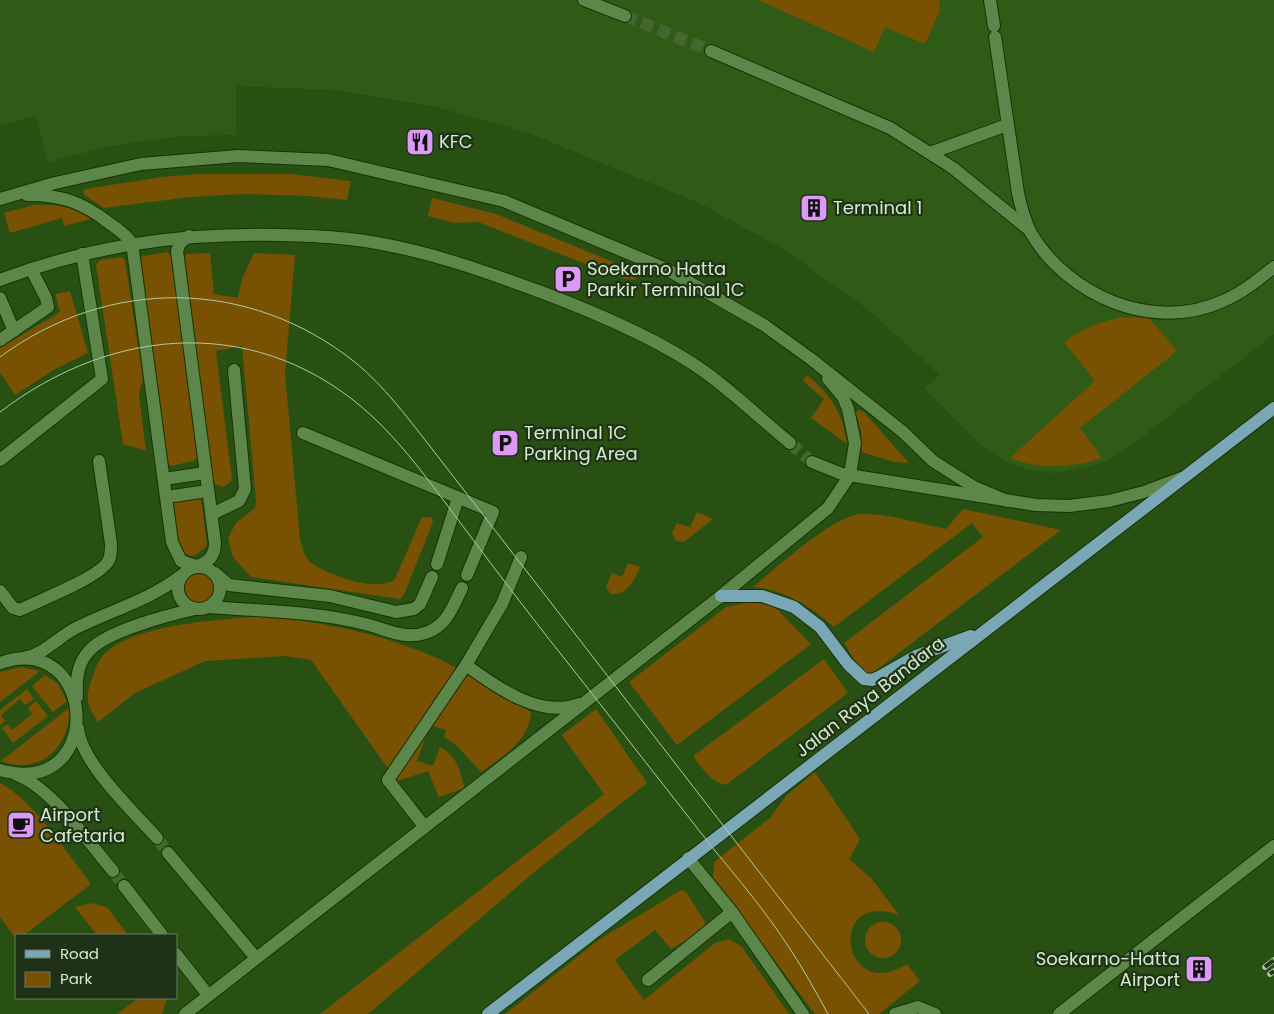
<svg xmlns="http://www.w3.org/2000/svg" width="1274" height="1014" font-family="Poppins,sans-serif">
<rect width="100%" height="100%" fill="#295013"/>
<path fill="#305b17" d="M0,0H1274V334L1138,440L1109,460L1083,468L1055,473L1029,470L1006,462L984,447L924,389L939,374L866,308L785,250L699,203L529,133L433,106L335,90L236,86V135L181,136L111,146L48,162L36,115L0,126Z"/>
<g fill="#785102">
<path d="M758,0H939L940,10L925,44L885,27L874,52Z"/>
<path d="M198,174H291L351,181L347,200L308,196L243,194L190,197L104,208L83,194L85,189L162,177Z"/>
<path d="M432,198L496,214L638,272L636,280L624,279L478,222L454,223L428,216Z"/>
<path d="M34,205C54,204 74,206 91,219L64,226L62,218L10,233L4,213Z"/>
<path d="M167,252L171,256L197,458L193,461L171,466L167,462L139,257Z"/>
<path d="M210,253L214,294L238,298L242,279L254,253L295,255L285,373L300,539C302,546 304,556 309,561C324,574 378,594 395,579L422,517H431L433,522L403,597L400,599L251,577L233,557L228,538L236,523L255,508L256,501L242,346L216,351L232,479L231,482L223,487L213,483L184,257L186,254Z"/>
<path d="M122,257L125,261L143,378L139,395L146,451L123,444L96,265L100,260Z"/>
<path d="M70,291L88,353L57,368L15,395L0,372V348L60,312L55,294Z"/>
<path d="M1122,317L1149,318L1177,351L1080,428L1102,458C1071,468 1040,470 1010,458L1095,381L1064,342C1082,328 1100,322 1122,317Z"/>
<path d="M807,375C831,395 843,413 847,444L811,418L824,399L803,381Z"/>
<path d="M858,410L863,411L909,463L894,462L862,452L861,431L856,413Z"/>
<path d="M201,498L207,545C177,580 175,519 172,502Z"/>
<path d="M963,509L1061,530L871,674L861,671L844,643L983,537L972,523L834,627C810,606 786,590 753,587C778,567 834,514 863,514C888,513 921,524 946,529Z"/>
<path d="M697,512L713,519L684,542L676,541L672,533L677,523L690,527Z"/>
<path d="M628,563L640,567C635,580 628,595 611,594L606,587L612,573L622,577Z"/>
<circle cx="199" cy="588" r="15"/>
<path d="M747,603L767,604L778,610L811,644L677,745L629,682L726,607Z"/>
<path d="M266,616C326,623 385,634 441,660C472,675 501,695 531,712C528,743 504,755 481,772L457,746L444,737L446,730L430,725L417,761L433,766L440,747C458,756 459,771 465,788L439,797L428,771L397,781L311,660L284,656L205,661L135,693L98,722C86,703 85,697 93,676C95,671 96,665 99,661C123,623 224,620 266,616Z"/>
<path d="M824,659L848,693L726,785C710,781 703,769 693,756Z"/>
<path d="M21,667L40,671L0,702V672Z"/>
<path d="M45,675L58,684L67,701L53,712L32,686Z"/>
<path d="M27,689L34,699L25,705L20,699L1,715L5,721L0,725V710Z"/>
<path d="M36,701L48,716L13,743L2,728L8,724L12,730L32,714L28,708Z"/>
<path d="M69,708C71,746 40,776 1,761Z"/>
<path d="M596,709L647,783L538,869L368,1014H320L604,794L562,735Z"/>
<path d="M815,772L860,839L849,859L871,878L899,915C826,888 841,1005 907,964L920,981L879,1014H815L713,879L714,862L770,818L787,795Z"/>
<path d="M0,783C32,799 68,854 91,884L24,935H16V939L0,917Z"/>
<path d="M681,890L686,892L705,922V929L671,949L655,930L615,960L644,1000L715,943L729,939L742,947L789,1014H505L600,939Z"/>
<path d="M91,903L107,907L128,935H97L75,907Z"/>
<circle cx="883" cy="940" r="18"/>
<path d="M139,998H167L162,1014H117Z"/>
</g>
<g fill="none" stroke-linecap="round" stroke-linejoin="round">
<g stroke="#43672f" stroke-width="12" stroke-dasharray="12 6" stroke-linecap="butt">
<path d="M625,16L711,51"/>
<path d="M790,443L812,462"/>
<path d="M157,838L168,853"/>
<path d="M113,871L124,886"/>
</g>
<defs>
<g id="minor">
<path d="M584,0L625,16"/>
<path d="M990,0L994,26"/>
<path d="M995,37L1018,193C1021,207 1024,220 1031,233C1068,296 1153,333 1223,301C1242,293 1258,280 1274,267"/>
<path d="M711,51L890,128L953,168L1027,228"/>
<path d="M930,153L1007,125"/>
<path d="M27,195C62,195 82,202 109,223C118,229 126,235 132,243L172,542L181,561L196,566C209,563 215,555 215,543L177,251L180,243L189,236"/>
<path d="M0,199L55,183L141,164L238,156L328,160L504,201L666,269L764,325L811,359L903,432L933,461L974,487L1007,501"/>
<path d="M0,280C93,245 181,233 280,235C314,236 348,237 382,244C437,254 489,273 541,292C594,312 659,339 705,372C735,394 762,420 790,443"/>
<path d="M0,298L14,331"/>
<path d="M0,340L48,307L46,298L31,269"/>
<path d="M303,433L493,512L467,575"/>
<path d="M0,460L102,379L82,254"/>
<path d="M812,462L842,474L1036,505L1069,506L1109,501L1144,492L1181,478"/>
<path d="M164,479L205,473"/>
<path d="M167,497L207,491"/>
<path d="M212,514L239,501L245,489L234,370"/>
<path d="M437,564L458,498"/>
<circle cx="199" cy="588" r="21"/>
<path d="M215,573L229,585L330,596L396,612L414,609L420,604L432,577"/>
<path d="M0,591L13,608L20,610C40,600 95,579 107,563C111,558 111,551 111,544L99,461"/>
<path d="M208,607C260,611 314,611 365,624C386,629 406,641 428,632C448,624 453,606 462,588"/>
<path d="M24,658C45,654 58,637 76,628C112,610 150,600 182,575"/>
<path d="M0,663C97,629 107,800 0,770"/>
<path d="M466,665C496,687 540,719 579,704"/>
<path d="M77,697C76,680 77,664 89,651C106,631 169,615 195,609"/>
<path d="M78,728C81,763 133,811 157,838"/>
<path d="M17,775C53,789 87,841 113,871"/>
<path d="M424,826L388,780L466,665L502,604L521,557"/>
<path d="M168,853L256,958"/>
<path d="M688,858L732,912L803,1014"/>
<path d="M124,886L162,935"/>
<path d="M176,954L208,995"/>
<path d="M648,980L732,912"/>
<path d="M185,1014L721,596L828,508L850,475L855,443L848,409L843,397L828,379"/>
<path d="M895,1014L918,1007L935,1014"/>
<path d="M1059,1014L1274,846"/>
</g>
<g id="major">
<path d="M721,596H762L794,607L820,627L848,664L864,679L872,680L881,676L916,656L971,636"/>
<path d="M488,1014L1274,408"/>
</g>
</defs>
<use href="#minor" stroke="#163305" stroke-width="14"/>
<use href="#major" stroke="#163305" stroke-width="14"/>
<use href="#minor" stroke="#5d874a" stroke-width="12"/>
<use href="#major" stroke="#7aa7b5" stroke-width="12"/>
<g stroke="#b0caa4" stroke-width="1">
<path d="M0,357C109,276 250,278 356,363C384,386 407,417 429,445L869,1014"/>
<path d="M0,412C115,324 262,314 373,417C407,449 434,488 462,525C500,576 539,627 579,677C623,734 668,790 712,847C739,880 767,913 790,949C804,970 816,992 828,1014"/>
</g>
<defs>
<g id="rail">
<path d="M1265,967L1274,960"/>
<path d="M1270,974L1274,971"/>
</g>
</defs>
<use href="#rail" stroke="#b0caa4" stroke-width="5.5"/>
<use href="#rail" stroke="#1f3117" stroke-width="4" stroke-dasharray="11" stroke-linecap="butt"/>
</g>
<defs>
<symbol id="restaurant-square" viewBox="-11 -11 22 22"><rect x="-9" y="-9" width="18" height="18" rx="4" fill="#dc99f5" stroke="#1f3117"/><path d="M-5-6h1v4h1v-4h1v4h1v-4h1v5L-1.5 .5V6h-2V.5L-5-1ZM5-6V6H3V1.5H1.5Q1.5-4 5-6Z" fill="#111"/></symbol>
<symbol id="building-square" viewBox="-11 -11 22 22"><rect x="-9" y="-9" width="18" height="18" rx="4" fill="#dc99f5" stroke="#1f3117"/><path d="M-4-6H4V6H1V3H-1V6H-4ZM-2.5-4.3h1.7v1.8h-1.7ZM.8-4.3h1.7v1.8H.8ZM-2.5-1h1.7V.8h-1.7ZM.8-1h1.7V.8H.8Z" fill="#111"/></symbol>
<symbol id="parking-square" viewBox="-11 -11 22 22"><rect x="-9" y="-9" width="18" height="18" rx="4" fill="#dc99f5" stroke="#1f3117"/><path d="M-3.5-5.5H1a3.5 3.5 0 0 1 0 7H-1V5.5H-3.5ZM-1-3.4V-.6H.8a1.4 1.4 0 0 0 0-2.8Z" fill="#111"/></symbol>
<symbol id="cafe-square" viewBox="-11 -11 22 22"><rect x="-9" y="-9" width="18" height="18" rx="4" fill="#dc99f5" stroke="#1f3117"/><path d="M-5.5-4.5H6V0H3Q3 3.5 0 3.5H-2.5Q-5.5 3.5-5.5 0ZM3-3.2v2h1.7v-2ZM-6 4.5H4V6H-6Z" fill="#111"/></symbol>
</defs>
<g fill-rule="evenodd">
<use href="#restaurant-square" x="404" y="126" width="32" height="32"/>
<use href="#building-square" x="798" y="192" width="32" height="32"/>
<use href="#parking-square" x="552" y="263" width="32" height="32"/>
<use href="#parking-square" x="489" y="427" width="32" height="32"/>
<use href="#cafe-square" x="5" y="809" width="32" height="32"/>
<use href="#building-square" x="1183" y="953" width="32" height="32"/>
</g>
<g text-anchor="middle" stroke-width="4.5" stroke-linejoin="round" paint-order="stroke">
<g font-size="18" fill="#d5eccc" stroke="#1f3117" text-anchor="start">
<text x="439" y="148">KFC</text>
<text x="833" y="214">Terminal 1</text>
<text x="587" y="275">Soekarno Hatta<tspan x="587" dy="21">Parkir Terminal 1C</tspan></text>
<text x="524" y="439">Terminal 1C<tspan x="524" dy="21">Parking Area</tspan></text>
<text x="40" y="821">Airport<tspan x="40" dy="21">Cafetaria</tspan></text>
<text x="1180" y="965" text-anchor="end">Soekarno-Hatta<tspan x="1180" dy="21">Airport</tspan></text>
</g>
<g font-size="18" fill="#d5eccc" stroke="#1f3117">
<text transform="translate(870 697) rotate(-38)" y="6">Jalan Raya Bandara</text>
</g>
</g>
<rect x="15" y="934" width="162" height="65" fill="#1f3117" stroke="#687c5f"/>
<rect x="25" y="950" width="25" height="8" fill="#7aa7b5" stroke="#687c5f"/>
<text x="60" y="959" font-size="15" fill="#d5eccc">Road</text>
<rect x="25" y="972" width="25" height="15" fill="#785102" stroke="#687c5f"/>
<text x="60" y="984" font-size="15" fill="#d5eccc">Park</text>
</svg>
